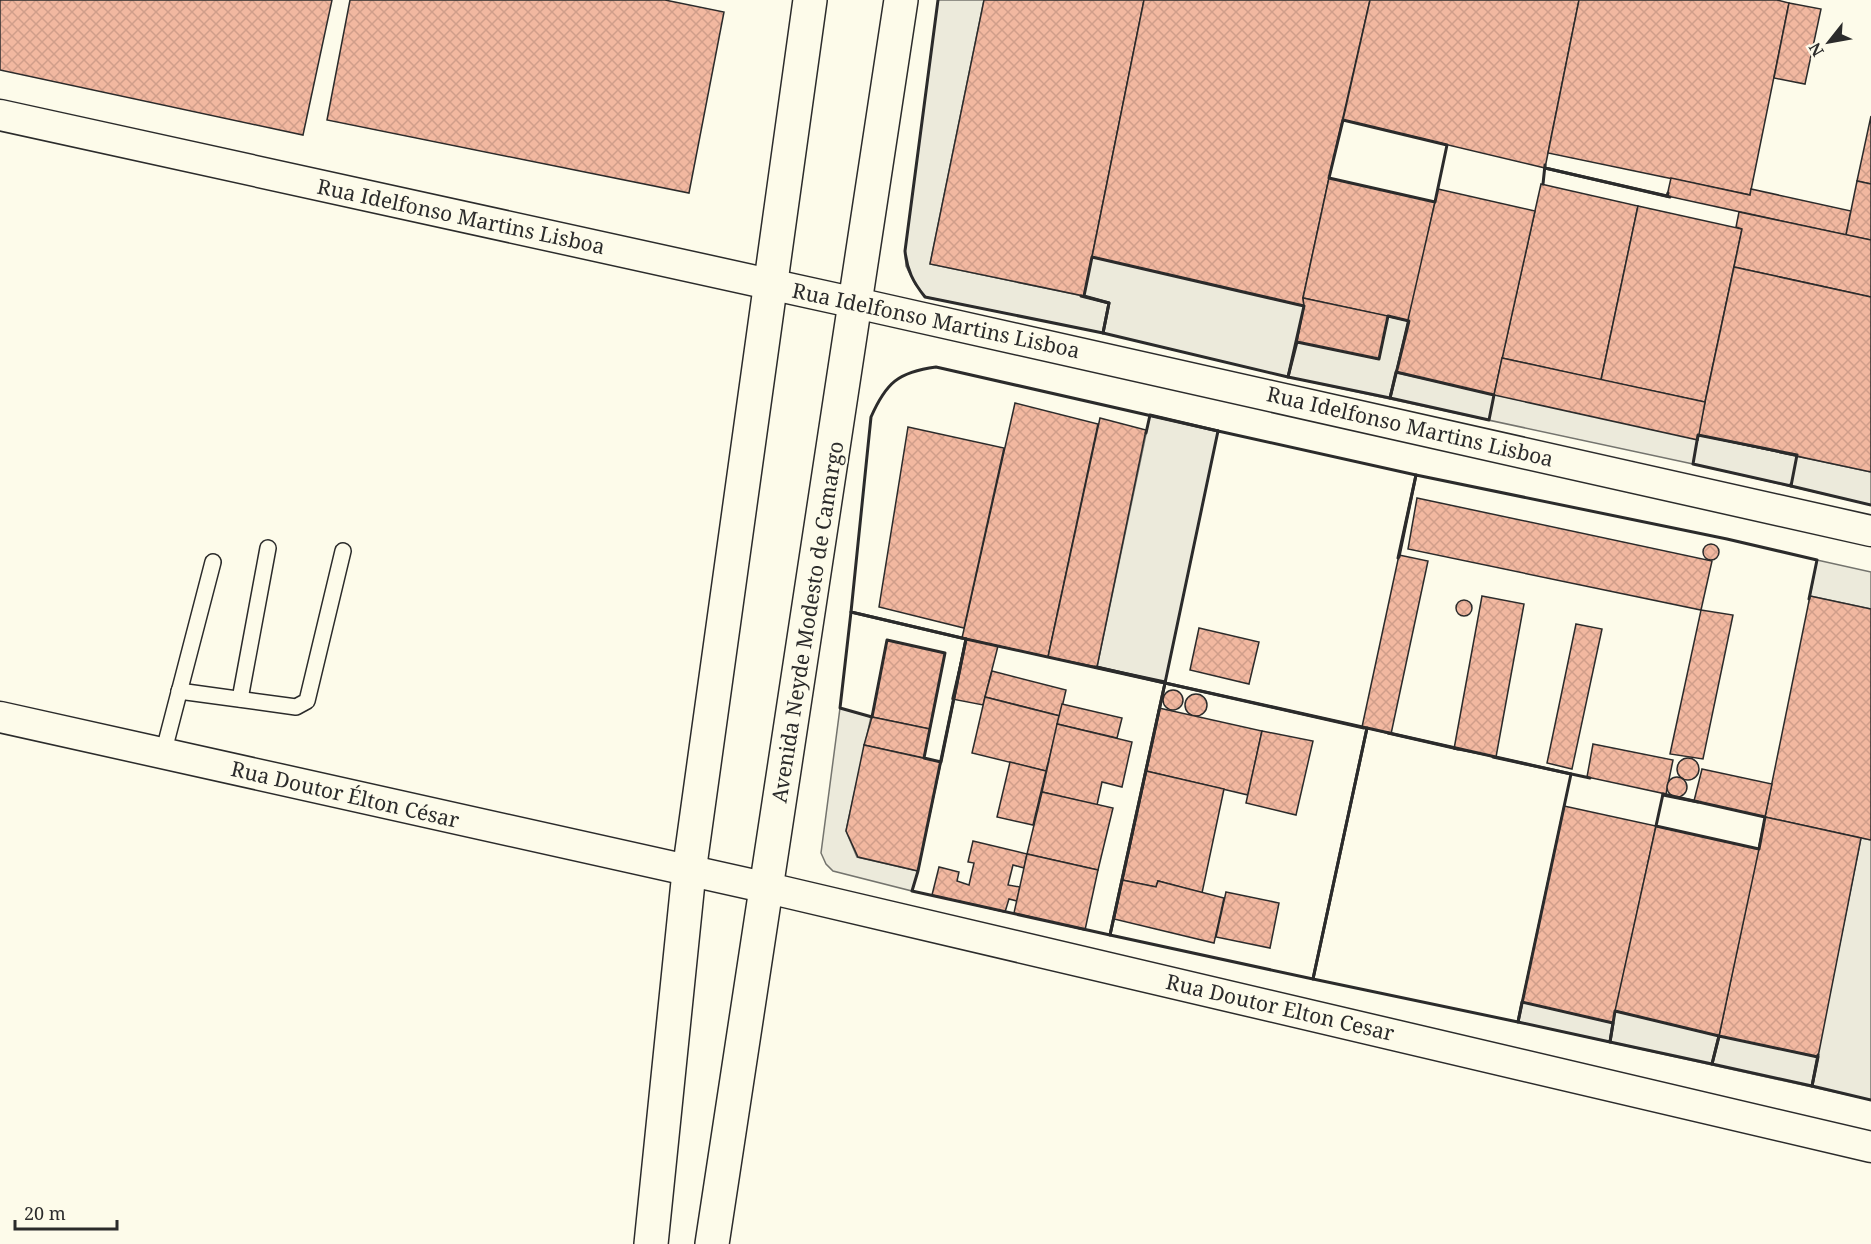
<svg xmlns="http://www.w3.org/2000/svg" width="1871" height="1244" font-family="'Noto Serif',serif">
<defs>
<pattern id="building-cross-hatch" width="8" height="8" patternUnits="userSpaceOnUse" patternTransform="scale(1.5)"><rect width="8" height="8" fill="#f2b8a0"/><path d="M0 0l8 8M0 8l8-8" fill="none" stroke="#d09e8a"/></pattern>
</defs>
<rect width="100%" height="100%" fill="#fdfbea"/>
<g fill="#eceadb" stroke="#74746e" stroke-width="1.5">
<path d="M938,0H984L930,264L1084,296L1092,257L1304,306L1297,342L1379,359L1388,316L1409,321L1397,373L1697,439L1698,435L1871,472V505L1693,464L1288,377L1103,333L926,297L915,284L906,266L905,251Z"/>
<path d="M1150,415L1218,431L1165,683L1097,667Z"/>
<path d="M1817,560L1871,572V609L1810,596Z"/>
<path d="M840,708L871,717L846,831L857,857L918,871L912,891L833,871L826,864L821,853Z"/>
<path d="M1861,838L1871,840V1100L1518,1022L1522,1002L1613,1023L1615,1011L1817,1057Z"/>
</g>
<g fill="url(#building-cross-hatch)" stroke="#2b2b2b" stroke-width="1.5">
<path d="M0,0H332L303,135L0,70Z"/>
<path d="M350,0H665L724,12L689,193L327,120Z"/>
<path d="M984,0H1144L1084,296L930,264Z"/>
<path d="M1144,0H1370L1329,178L1303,298L1304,306L1092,257Z"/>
<path d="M1370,0H1579L1545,168L1343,120Z"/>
<path d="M1579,0H1777L1789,3L1750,195L1548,153Z"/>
<path d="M1789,3L1821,9L1805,84L1774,78Z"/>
<path d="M1871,116V184L1857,181Z"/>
<path d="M1329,178L1435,202L1409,321L1303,298Z"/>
<path d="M1671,178L1750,195L1751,189L1851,211L1846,235L1667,196Z"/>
<path d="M1857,181L1871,184V240L1846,235Z"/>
<path d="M1541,184L1638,206L1601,380L1502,358Z"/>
<path d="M1438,189L1535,211L1494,395L1396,372Z"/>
<path d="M1638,206L1742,229L1705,402L1601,380Z"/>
<path d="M1739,212L1871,240V297L1734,267L1742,229L1736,227Z"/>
<path d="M1734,267L1871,297V472L1698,435Z"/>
<path d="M1303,298L1388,316L1379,359L1297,342L1304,306Z"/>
<path d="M1502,358L1705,402L1698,440L1494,395Z"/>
<path d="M1015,403L1098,424L1048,657L962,638Z"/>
<path d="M1100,418L1146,430L1097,667L1048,657Z"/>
<path d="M908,427L1004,448L964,628L879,607Z"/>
<path d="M1417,498L1712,561L1701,610L1408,549Z"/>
<circle cx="1711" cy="552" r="8"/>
<path d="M1399,555L1428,561L1391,734L1362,727Z"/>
<path d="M1482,596L1524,604L1496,757L1454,749Z"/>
<path d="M1810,596L1871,609V840L1765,817Z"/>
<circle cx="1464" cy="608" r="8"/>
<path d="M1701,610L1733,615L1703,759L1670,754Z"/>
<path d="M1576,624L1602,629L1572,769L1547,763Z"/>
<path d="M1199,628L1259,642L1249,684L1190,670Z"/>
<path d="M966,639L998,646L983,705L952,699Z"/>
<path d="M887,640L945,653L930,729L872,717Z"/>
<path d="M992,671L1066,690L1060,716L985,697Z"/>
<circle cx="1173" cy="700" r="10"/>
<circle cx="1196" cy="705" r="11"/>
<path d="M985,697L1060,716L1046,771L972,753Z"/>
<path d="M1062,704L1122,718L1117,738L1057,724Z"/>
<path d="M1159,708L1262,731L1248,795L1146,771Z"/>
<path d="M872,717L930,729L924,758L864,745Z"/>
<path d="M1057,724L1132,742L1122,787L1102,782L1097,805L1042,792Z"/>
<path d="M1262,731L1313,741L1296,815L1246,803Z"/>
<path d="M1593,744L1673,760L1666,794L1587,777Z"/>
<path d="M864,745L941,762L918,871L858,857L846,831Z"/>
<circle cx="1688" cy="769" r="11"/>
<path d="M1010,762L1046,771L1033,825L997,817Z"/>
<path d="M1702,769L1772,784L1765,817L1694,801Z"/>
<path d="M1146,771L1224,789L1202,893L1158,881L1156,887L1122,880Z"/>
<circle cx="1677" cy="787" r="10"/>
<path d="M1042,792L1113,808L1098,870L1027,854Z"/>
<path d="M1564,806L1656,826L1613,1023L1522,1002Z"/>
<path d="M1765,817L1861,838L1818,1057L1719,1036Z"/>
<path d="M1656,826L1759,849L1719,1036L1615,1011Z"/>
<path d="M973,841L1027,854L1024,868L1013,865L1008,885L1020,887L1017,901L1009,899L1005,912L932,895L939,867L959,872L957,881L969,885L974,863L968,862Z"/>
<path d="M1027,854L1098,870L1085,930L1014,913Z"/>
<path d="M1122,880L1156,887L1158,881L1224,898L1214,943L1114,919Z"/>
<path d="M1226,892L1279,903L1270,948L1216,937Z"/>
</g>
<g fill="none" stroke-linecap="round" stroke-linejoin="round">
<defs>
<g id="service">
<path d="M179,691L296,707L307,701L343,551"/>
<path d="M240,699L268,548"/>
<path d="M163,754L213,562"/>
</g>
<g id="minor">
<path d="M0,115L856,303L1871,531"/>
<path d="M0,717L768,888L1871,1147"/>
</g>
<g id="tertiary">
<path d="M651,1244L689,872L810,0"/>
<path d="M712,1244L901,0"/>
</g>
</defs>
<use href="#service" stroke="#2b2b2b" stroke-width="18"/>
<use href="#minor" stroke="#2b2b2b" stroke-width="33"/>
<use href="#tertiary" stroke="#2b2b2b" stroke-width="36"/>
<use href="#service" stroke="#fdfbea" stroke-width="15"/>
<use href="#minor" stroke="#fdfbea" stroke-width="30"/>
<use href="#tertiary" stroke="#fdfbea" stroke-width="33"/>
<g stroke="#2b2b2b" stroke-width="3">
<path d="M938,0L905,251C907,270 913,282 925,297L1103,333L1109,303L1081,296"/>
<path d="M1343,120L1447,145L1435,202L1329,178Z"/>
<path d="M1545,168L1667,196L1668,193"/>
<path d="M1545,168L1670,197"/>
<path d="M1543,184L1545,165"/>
<path d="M1092,257L1304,306L1288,377L1103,333L1109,303L1084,296Z"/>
<path d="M1388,316L1409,321L1390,398L1288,377L1297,342L1379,359Z"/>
<path d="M1396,372L1494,395L1489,420L1390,398Z"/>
<path d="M1146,433L1150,415L1218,431V432"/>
<path d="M1698,435L1797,455L1791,486L1693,464Z"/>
<path d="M1791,484V486L1871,505"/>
<path d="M1399,557L1416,475L1727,539L1817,560L1809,599"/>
<path d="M851,612L966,639L941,762L924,758L945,653L887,640L872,717L840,708Z"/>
<path d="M966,639L851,612L871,417C886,383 898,372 936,367L1218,431"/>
<path d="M966,639L1165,683L1110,935L912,891L918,871Z"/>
<path d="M1095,667L1165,682"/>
<path d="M1097,667L1165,683V681"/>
<path d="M1165,683L1367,728L1313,979L1110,935Z"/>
<path d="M1364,728L1165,683L1218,431L1416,475L1398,558"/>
<path d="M1367,728L1571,774L1518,1022L1313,979Z"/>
<path d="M1388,733L1458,749"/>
<path d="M1493,757L1590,778"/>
<path d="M1663,794L1765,817L1759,849L1656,826Z"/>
<path d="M1663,795L1698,802"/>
<path d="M1522,1002L1613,1023L1610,1042L1518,1022Z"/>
<path d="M1615,1011L1719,1036L1712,1064L1610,1042Z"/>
<path d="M1719,1036L1818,1057L1812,1086L1712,1064Z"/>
<path d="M1818,1055L1812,1086L1871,1100"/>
</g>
</g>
<g text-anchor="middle" stroke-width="4.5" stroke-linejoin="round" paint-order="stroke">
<g font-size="21" fill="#2b2b2b" stroke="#fdfbea">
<text transform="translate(461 217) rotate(12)" y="7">Rua Idelfonso Martins Lisboa</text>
<text transform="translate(936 321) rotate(12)" y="7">Rua Idelfonso Martins Lisboa</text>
<text transform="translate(1410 427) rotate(13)" y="7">Rua Idelfonso Martins Lisboa</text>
<text transform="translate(808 622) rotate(-81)" y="7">Avenida Neyde Modesto de Camargo</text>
<text transform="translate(345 795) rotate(13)" y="7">Rua Doutor Élton César</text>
<text transform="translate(1280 1008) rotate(13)" y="7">Rua Doutor Elton Cesar</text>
</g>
</g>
<g transform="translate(1829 42) rotate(239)" stroke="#fdfbea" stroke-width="4.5" paint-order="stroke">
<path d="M0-4.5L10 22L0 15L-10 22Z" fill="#2b2b2b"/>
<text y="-9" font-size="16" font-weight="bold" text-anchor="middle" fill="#2b2b2b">N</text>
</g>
<path d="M15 1220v9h102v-9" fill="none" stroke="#2b2b2b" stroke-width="3"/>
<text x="24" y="1220" font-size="18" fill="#2b2b2b" stroke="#fdfbea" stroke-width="4.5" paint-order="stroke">20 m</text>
</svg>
